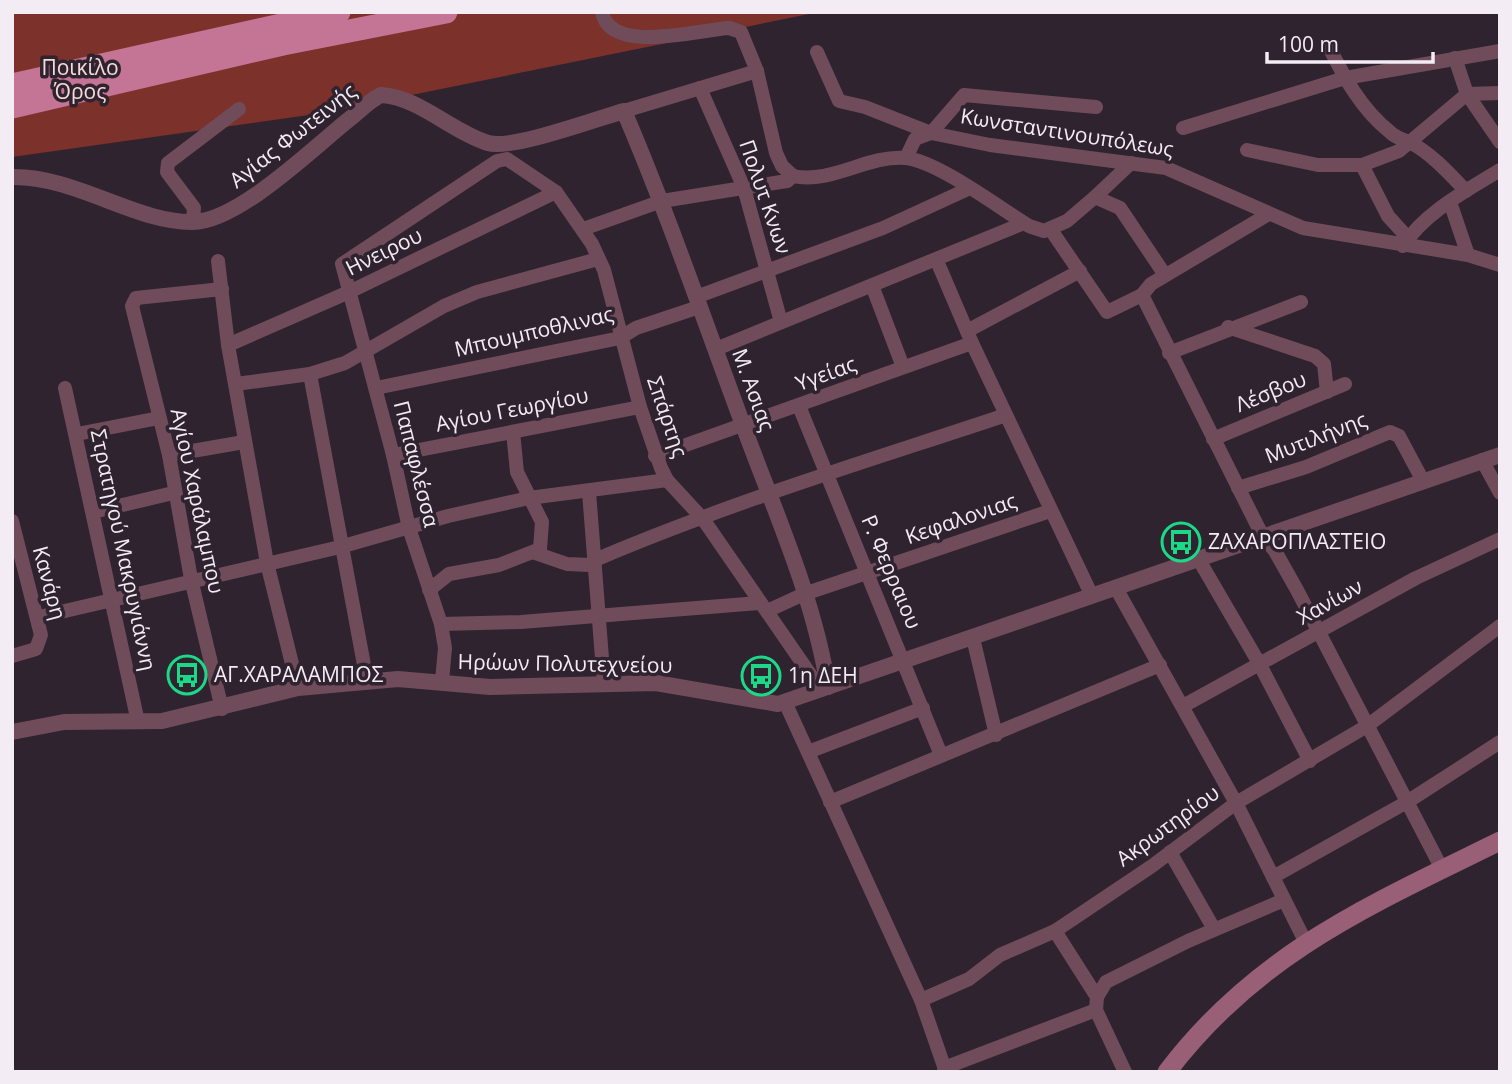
<svg xmlns="http://www.w3.org/2000/svg" width="1512" height="1084" font-family="'Open Sans',sans-serif">
<rect width="100%" height="100%" fill="#2f2330"/>
<path fill="#7c312b" d="M12,12H819L323,113L12,157Z"/>
<g fill="none" stroke-linecap="round" stroke-linejoin="round">
<g stroke="#704c5a" stroke-width="14">
<path d="M602,12C610,55 698,30 729,28L741,32L757,71L776,153L782,166L793,176"/>
<path d="M1328,45C1344,77 1361,109 1390,132C1396,138 1402,139 1409,142C1430,152 1450,174 1466,191"/>
<path d="M817,52L839,101L865,107L931,133L990,145L1166,168L1303,228L1468,255L1500,265"/>
<path d="M1455,58L1467,94L1500,142"/>
<path d="M700,88L744,188L781,322"/>
<path d="M624,111L757,71"/>
<path d="M1183,128L1345,78L1500,51"/>
<path d="M1247,150L1318,165H1362L1399,151L1467,94L1500,93"/>
<path d="M906,158L915,139L931,133L964,95L1096,107"/>
<path d="M1362,165L1388,216L1408,238"/>
<path d="M1095,197L1131,163"/>
<path d="M1450,202L1468,255"/>
<path d="M1267,215L1151,284L1142,295L1263,537L1275,551L1297,590L1442,869"/>
<path d="M193,222L194,208L167,172L168,163L239,109"/>
<path d="M583,229L662,201L787,181L793,176C832,184 867,155 905,158C936,160 1001,209 1029,226L1044,231L1067,221L1095,197L1120,208L1165,275"/>
<path d="M1051,230L1107,312L1142,295"/>
<path d="M1403,246C1425,212 1466,191 1500,170"/>
<path d="M218,261L228,345L267,563L298,688"/>
<path d="M937,261L972,343L1092,596"/>
<path d="M873,288L903,367"/>
<path d="M222,289L136,298L132,306L169,455L191,579L222,709"/>
<path d="M696,297L883,228L968,189"/>
<path d="M1228,327L1315,356L1324,364L1327,392"/>
<path d="M967,331L1080,271"/>
<path d="M228,345L349,292L556,192"/>
<path d="M716,349L1024,223"/>
<path d="M1169,353L1301,302"/>
<path d="M310,374L367,681"/>
<path d="M236,384L310,374L345,363L444,306L477,292L598,259"/>
<path d="M65,388L138,722"/>
<path d="M376,388L620,338L636,328L699,307"/>
<path d="M799,406L941,755"/>
<path d="M77,434L159,418"/>
<path d="M1213,439L1345,384"/>
<path d="M169,455L244,442"/>
<path d="M393,455L640,407"/>
<path d="M655,456L972,343"/>
<path d="M1482,460L1500,493"/>
<path d="M1238,488L1306,467L1390,432L1399,436L1423,481"/>
<path d="M589,492L604,684"/>
<path d="M93,512L173,493"/>
<path d="M12,521L41,635L36,649L12,656"/>
<path d="M535,553L567,564L590,565L595,560C728,503 868,461 1006,415"/>
<path d="M1199,560L1259,663L1310,761"/>
<path d="M1116,588L1236,803L1305,941"/>
<path d="M429,590L449,574L499,565L540,549L542,522L517,472L513,432"/>
<path d="M767,611L804,594L1050,511"/>
<path d="M39,617L340,547L448,516L529,498L667,480"/>
<path d="M441,624L521,622L759,603"/>
<path d="M973,638L996,735"/>
<path d="M442,681L445,648L441,624L409,528L393,455L342,264L497,161L507,159L556,192L592,244L604,270L640,407L661,468L667,480L703,519L821,690"/>
<path d="M785,702L921,1000L946,1072"/>
<path d="M1183,706L1416,578L1500,539"/>
<path d="M808,752L923,708"/>
<path d="M830,802L1160,665"/>
<path d="M1170,852L1214,929"/>
<path d="M1273,877L1407,802L1500,742"/>
<path d="M1055,931L1097,997L1096,1010L1125,1072"/>
<path d="M1097,997L1106,982L1188,941L1284,900"/>
<path d="M921,1000L969,979L1000,955L1055,931L1152,866L1236,803L1367,726L1500,626"/>
<path d="M944,1068L1096,1010"/>
</g>
<g stroke="#704c5a" stroke-width="16">
<path d="M12,177C76,176 136,223 193,222C237,222 311,150 347,121C358,113 368,101 381,95C419,97 452,132 488,143C512,150 596,119 624,111C668,214 704,320 743,425C774,510 814,597 828,687"/>
<path d="M12,732L64,722L162,721L298,688L398,679L490,687L656,683L778,704L1500,455"/>
</g>
<path stroke="#985f76" stroke-width="19" d="M1167,1072C1257,953 1370,905 1500,841"/>
<g stroke="#c47494" stroke-width="23">
<path d="M12,85L339,12"/>
<path d="M12,107L283,44L446,12"/>
</g>
</g>
<defs>
<symbol id="bus-ring" viewBox="-11 -11 22 22"><circle r="9.5" fill="#2f2330" stroke="#1cd988" stroke-width="1.5"/><path d="M-5-6H5V4H4V6H2V4H-2V6H-4V4H-5ZM-3.5-4V0h7V-4ZM-3.5 1.2v1.5H-2V1.2ZM2 1.2v1.5H3.5V1.2Z" fill="#1cd988"/></symbol>
</defs>
<g fill-rule="evenodd">
<use href="#bus-ring" x="1159" y="520" width="44" height="44"/>
<use href="#bus-ring" x="165" y="653" width="44" height="44"/>
<use href="#bus-ring" x="739" y="654" width="44" height="44"/>
</g>
<g text-anchor="middle" stroke-width="7" stroke-linejoin="round" paint-order="stroke">
<g font-size="21" fill="#f5dbd7" stroke="#2f2330">
<text x="80" y="75">Ποικίλο<tspan x="80" dy="24">Όρος</tspan></text>
</g>
<g font-size="21" fill="#f3ecf4" stroke="#2f2330">
<text transform="translate(1067 133) rotate(9)" y="7">Κωνσταντινουπόλεως</text>
<text transform="translate(293 136) rotate(-38)" y="7">Αγίας Φωτεινής</text>
<text transform="translate(765 197) rotate(71)" y="7">Πολυτ Κνων</text>
<text transform="translate(384 252) rotate(-26)" y="7">Ηνειρου</text>
<text transform="translate(534 332) rotate(-13)" y="7">Μπουμποθλινας</text>
<text transform="translate(826 374) rotate(-20)" y="7">Υγείας</text>
<text transform="translate(753 390) rotate(70)" y="7">Μ. Ασιας</text>
<text transform="translate(1271 392) rotate(-22)" y="7">Λέσβου</text>
<text transform="translate(512 410) rotate(-11)" y="7">Αγίου Γεωργίου</text>
<text transform="translate(667 417) rotate(71)" y="7">Σπάρτης</text>
<text transform="translate(1316 438) rotate(-21)" y="7">Μυτιλήνης</text>
<text transform="translate(416 464) rotate(76)" y="7">Παπαφλέσσα</text>
<text transform="translate(197 501) rotate(78)" y="7">Αγίου Χαράλαμπου</text>
<text transform="translate(961 519) rotate(-19)" y="7">Κεφαλονιας</text>
<text transform="translate(123 550) rotate(78)" y="7">Στρατηγού Μακρυγιάννη</text>
<text transform="translate(891 572) rotate(67)" y="7">Ρ. Φερραιου</text>
<text transform="translate(49 583) rotate(75)" y="7">Κανάρη</text>
<text transform="translate(1330 602) rotate(-29)" y="7">Χανίων</text>
<text transform="translate(565 664) rotate(1)" y="7">Ηρώων Πολυτεχνείου</text>
<text transform="translate(1168 826) rotate(-36)" y="7">Ακρωτηρίου</text>
</g>
<g font-size="21" fill="#f3ecf4" stroke="#2f2330" text-anchor="start">
<text x="1208" y="549">ΖΑΧΑΡΟΠΛΑΣΤΕΙΟ</text>
<text x="214" y="682">ΑΓ.ΧΑΡΑΛΑΜΠΟΣ</text>
<text x="788" y="683">1η ΔΕΗ</text>
</g>
</g>
<rect width="1512" height="1084" fill="none" stroke="#f3ecf4" stroke-width="28"/>
<path d="M1267 52v10h166v-10" fill="none" stroke="#f3ecf4" stroke-width="3.5"/>
<text x="1278" y="52" font-size="21" fill="#f3ecf4" stroke="#2f2330" stroke-width="5" paint-order="stroke">100 m</text>
</svg>
